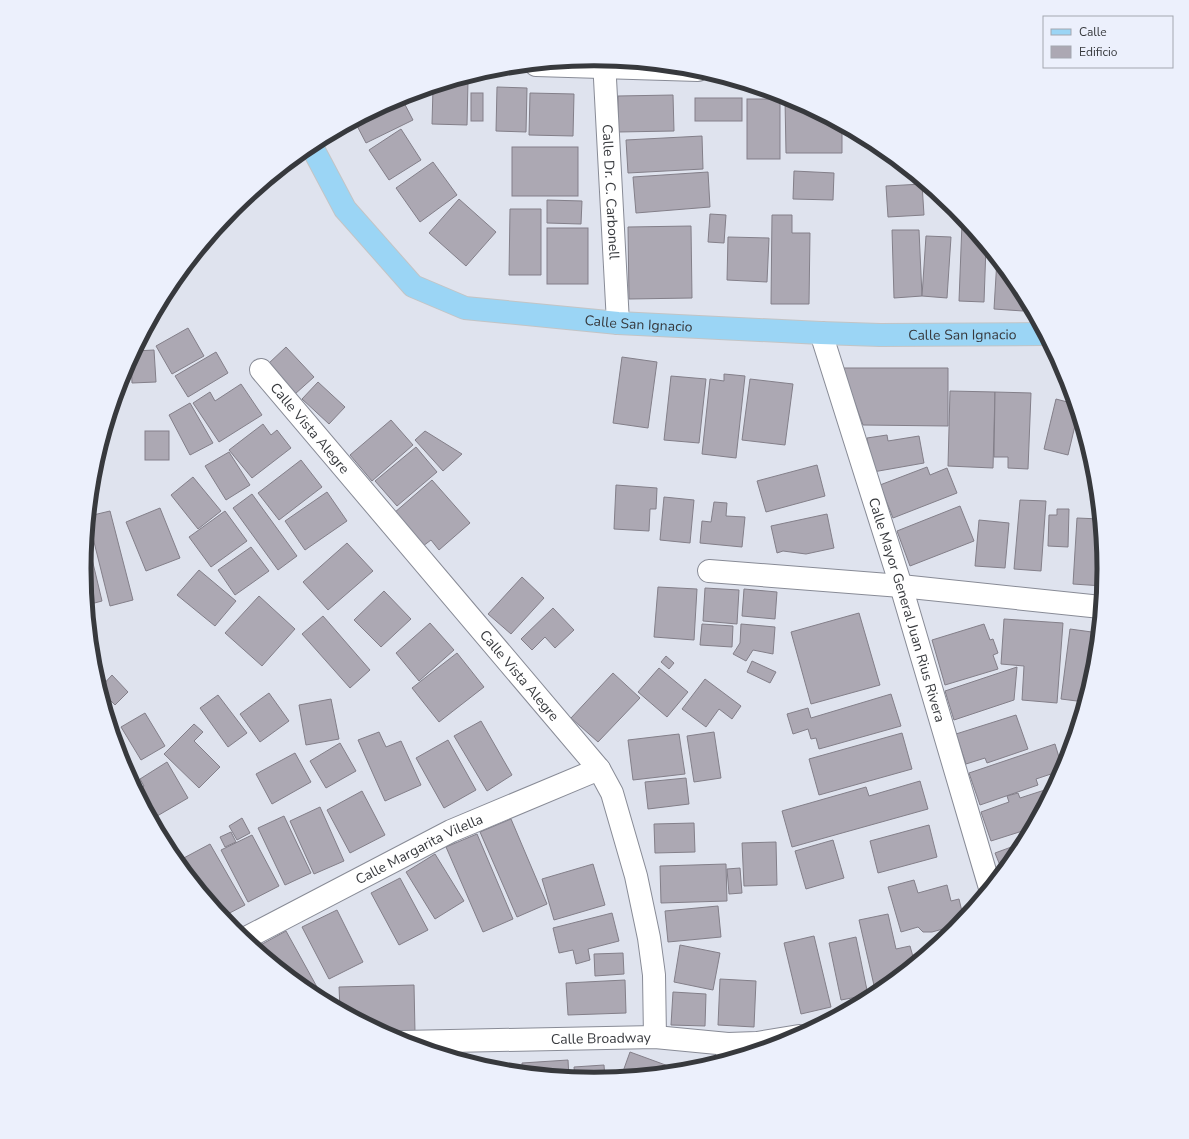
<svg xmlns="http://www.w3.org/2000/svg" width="1189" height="1139" font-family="'Nunito Sans',sans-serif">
<rect width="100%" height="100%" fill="#dfe3ee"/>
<g fill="#aca8b3" stroke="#837f89">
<path d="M458,80H468L467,125L432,124L433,88Z"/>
<path d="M497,87L527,88L526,132L496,131Z"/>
<rect x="471" y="93" width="12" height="28"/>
<path d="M530,93L574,94L573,136L529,135Z"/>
<path d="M673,95L674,131L618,132V96Z"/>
<path d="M401,97L413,120L366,143L355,122Z"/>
<rect x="695" y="98" width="47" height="23"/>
<rect x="747" y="99" width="33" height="60"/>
<path d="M785,99H792L842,126V153H786Z"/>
<path d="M401,129L421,160L389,180L369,150Z"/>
<path d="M702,136L703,169L628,173L626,140Z"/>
<rect x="512" y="147" width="66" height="49"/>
<path d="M433,162L457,195L420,222L396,188Z"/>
<path d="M794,171L834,173L833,200L793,199Z"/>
<path d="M708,172L710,207L636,213L633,177Z"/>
<path d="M922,184L924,215L888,217L886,186Z"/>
<path d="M459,199L496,232L466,266L429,233Z"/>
<path d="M547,200L582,201L581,224L547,223Z"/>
<path d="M510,209H541V275H509Z"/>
<path d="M710,214L726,215L724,243L708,242Z"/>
<path d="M772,215H792V233H810L809,304H771Z"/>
<path d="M962,223H968L986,246L984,302L959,301Z"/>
<path d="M691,226L692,298L629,299L628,227Z"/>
<rect x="547" y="228" width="41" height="56"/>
<path d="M892,230H919L922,296L894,298Z"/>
<path d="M926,236L951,237L947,298L922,296Z"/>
<path d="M728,237L769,238L767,282L727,280Z"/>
<path d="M997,259L1019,286L1024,295L1023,311L994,309Z"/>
<path d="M188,328L204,356L172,374L156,346Z"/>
<path d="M286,347L314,377L295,394L268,364Z"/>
<path d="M154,350L156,382L132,383L131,359L135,351Z"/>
<path d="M216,352L228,373L188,397L175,376Z"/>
<path d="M622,357L657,362L648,428L613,423Z"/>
<path d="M842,368H948V426L863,425Z"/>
<path d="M724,374L745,376L736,458L702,454L710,379L724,381Z"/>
<path d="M671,376L706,379L699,443L664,440Z"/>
<path d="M750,379L793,384L785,445L742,440Z"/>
<path d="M318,382L345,407L329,424L302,399Z"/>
<path d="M241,384L262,415L219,442L193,403L210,392L215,401Z"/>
<path d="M950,391L995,392L993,468L948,466Z"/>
<path d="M995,392L1031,393L1028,469L1008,468V457H994Z"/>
<path d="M1056,399L1075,404L1078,413L1068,455L1044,449Z"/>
<path d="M190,403L213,443L190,455L169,415Z"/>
<path d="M391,420L413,445L372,481L350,455Z"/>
<path d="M263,424L271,435L277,430L291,448L252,478L229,450Z"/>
<rect x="145" y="431" width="24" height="29"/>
<path d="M425,431L462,454L443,471L415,440Z"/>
<path d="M887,435L888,441L919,436L924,463L873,472L867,438Z"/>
<path d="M416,447L437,472L397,506L375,481Z"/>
<path d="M229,452L250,485L226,500L205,466Z"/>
<path d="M301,460L322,487L279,520L258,493Z"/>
<path d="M817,465L825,496L766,512L757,481Z"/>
<path d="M927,467L930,475L947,468L957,493L893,518L880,485Z"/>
<path d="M1095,470L1098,497H1096Z"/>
<path d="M193,477L221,511L198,529L171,495Z"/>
<path d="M432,480L470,523L439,550L431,540L423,546L394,513Z"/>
<path d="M616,485L657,488L656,509H650L649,531L614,529Z"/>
<path d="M327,492L347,521L305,550L285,521Z"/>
<path d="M252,494L297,556L278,570L233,508Z"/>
<path d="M664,497L694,500L690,543L660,540Z"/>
<path d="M1020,500L1046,501L1041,571L1014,569Z"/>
<path d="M714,502L727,503L726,516L745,517L742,547L700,543L702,521L711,522Z"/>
<path d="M960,506L974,541L910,566L897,531Z"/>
<path d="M160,508L180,558L146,571L126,522Z"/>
<path d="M1057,509H1069L1068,547L1048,546L1049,515H1057Z"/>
<path d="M110,511L133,600L110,606L89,522V516Z"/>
<path d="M225,511L247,541L211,567L189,537Z"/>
<path d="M827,514L834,548L806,554L783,551L777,553L771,526Z"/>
<path d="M1077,518L1100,519L1105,570L1103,586L1073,584Z"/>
<path d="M979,520L1009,523L1005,568L975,566Z"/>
<path d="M87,538L102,601L87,605L84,569Z"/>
<path d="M347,543L373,571L328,610L303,582Z"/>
<path d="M251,547L269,571L235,595L218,570Z"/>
<path d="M199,570L236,601L215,626L177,595Z"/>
<path d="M522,577L544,598L511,634L488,614Z"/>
<path d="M658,587L697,589L694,640L654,637Z"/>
<path d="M705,588L739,590L737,624L703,621Z"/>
<path d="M744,589L777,592L775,619L742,616Z"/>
<path d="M384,591L411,619L381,647L354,620Z"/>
<path d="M259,596L295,629L262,666L225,633Z"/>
<path d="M553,608L574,630L555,648L545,637L532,650L521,639Z"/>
<path d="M859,613L880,685L811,704L791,632Z"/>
<path d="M323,616L370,670L350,688L302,634Z"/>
<path d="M1004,619L1063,623L1057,703L1022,700L1024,666L1001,664Z"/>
<path d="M430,623L454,650L419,681L396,653Z"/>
<path d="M702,624L733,626L732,647L700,645Z"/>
<path d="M741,624L775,627L773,654L753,650L746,661L733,654L740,643Z"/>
<path d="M984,624L990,640L993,639L998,653L993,655L998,669L945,685L932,640Z"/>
<path d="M1070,629L1099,633L1095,669L1085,702L1061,699Z"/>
<path d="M457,653L484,687L439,722L412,688Z"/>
<path d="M666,656L674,663L669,669L661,662Z"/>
<path d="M752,661L776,672L770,683L747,672Z"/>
<path d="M1017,667L1014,700L954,720L945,691Z"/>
<path d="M659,668L688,692L667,717L638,692Z"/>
<path d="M613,673L640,698L598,742L571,718Z"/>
<path d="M112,675L128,692L115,705L100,690V688Z"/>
<path d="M705,679L741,706L732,719L719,709L706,727L682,709Z"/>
<path d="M269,693L289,721L260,742L240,714Z"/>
<path d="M891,694L901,726L819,749L816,738L811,739L808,729L793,734L787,714L808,708L811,718Z"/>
<path d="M218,695L247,733L228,747L200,708Z"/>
<path d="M331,699L339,739L306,745L299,705Z"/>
<path d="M145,713L165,746L141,760L121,727Z"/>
<path d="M1016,715L1028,749L987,763L985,758L966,764L956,734Z"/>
<path d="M481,721L512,775L487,791L454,736Z"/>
<path d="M194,724L203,732L194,741L220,767L199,788L164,754Z"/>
<path d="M379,732L386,747L401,741L421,785L385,801L358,740Z"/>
<path d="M714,732L721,778L694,782L687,736Z"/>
<path d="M902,733L912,769L819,795L809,759Z"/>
<path d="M679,734L685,774L633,780L628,740Z"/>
<path d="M448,740L476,790L444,808L416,758Z"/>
<path d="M340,743L356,771L326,788L310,761Z"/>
<path d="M1055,744L1063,770L1036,779L1038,785L980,805L969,773Z"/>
<path d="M295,753L311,782L272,804L256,774Z"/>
<path d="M121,758L132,779H131L123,765Z"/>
<path d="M167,762L188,798L152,819L137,791L144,786L140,779Z"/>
<path d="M686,778L689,804L648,809L645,782Z"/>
<path d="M920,781L928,809L792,847L782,811L866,787L869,796Z"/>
<path d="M1054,787L1032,828L991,841L981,812L1009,802L1007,796L1018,793L1020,798Z"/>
<path d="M362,791L385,835L350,853L327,810Z"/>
<path d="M320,807L344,861L314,874L290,821Z"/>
<path d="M284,816L311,873L285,885L258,828Z"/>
<path d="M242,818L250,833L237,840L229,826Z"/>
<path d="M511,819L547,904L517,917L480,832Z"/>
<path d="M694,823L695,852L655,853L654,824Z"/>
<path d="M929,825L937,857L878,873L870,841Z"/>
<path d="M231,832L236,842L225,847L220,837Z"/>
<path d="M477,834L513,919L483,932L446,847Z"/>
<path d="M252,835L279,886L248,902L221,850Z"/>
<path d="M833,840L844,878L806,889L795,851Z"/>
<path d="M776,842L777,885L744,886L742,843Z"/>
<path d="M1025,842L1019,853L1003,873L995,853Z"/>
<path d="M210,844L245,905L222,917L188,875L180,860Z"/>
<path d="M435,854L464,901L435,919L406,872Z"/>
<path d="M593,864L605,905L554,920L542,879Z"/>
<path d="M726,864L727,901L661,903L660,866Z"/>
<path d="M740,868L742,893L729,894L727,869Z"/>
<path d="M400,878L428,930L399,945L371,893Z"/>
<path d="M914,880L918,893L947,885L951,901L959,899L964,920L961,924L932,932H923L918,927L901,932L888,887Z"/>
<path d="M718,906L721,937L668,942L665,911Z"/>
<path d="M337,910L363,962L329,979L302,927Z"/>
<path d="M612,913L619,941L588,949L590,960L576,964L573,950L559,953L553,928Z"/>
<path d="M888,914L896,949L910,946L915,964L879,993L876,994L859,920Z"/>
<path d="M286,931L317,987L308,992L255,948Z"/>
<path d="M814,936L831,1007L801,1014L784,943Z"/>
<path d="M856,937L868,995L841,1000L829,943Z"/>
<path d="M680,945L720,953L713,990L674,982Z"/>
<path d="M933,949L920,960L918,953Z"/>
<path d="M623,953L624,974L595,976L594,954Z"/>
<path d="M720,979L756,981L754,1027L718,1025Z"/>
<path d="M625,980L626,1013L568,1015L566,983Z"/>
<path d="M414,985L415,1032L384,1033L370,1026V1018H356L340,1009L339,987Z"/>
<path d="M673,992L706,994L705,1026L671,1025Z"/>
<path d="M630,1052L671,1067L669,1073L621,1077Z"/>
<path d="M568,1060L569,1078L522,1073V1063Z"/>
<path d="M604,1065L605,1079L594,1080L575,1078L574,1067Z"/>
</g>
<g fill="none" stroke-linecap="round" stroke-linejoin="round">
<defs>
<path id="lane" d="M724,1061L728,1044"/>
<g id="street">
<path id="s1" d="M604,60L618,323"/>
<path d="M536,65L698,70"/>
<path id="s2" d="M821,333L901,586L990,888"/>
<path id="s3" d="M261,370L599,769L612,793L636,876L649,938L654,975L655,1037"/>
<path d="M709,571L901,586L1101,607"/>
<path id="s4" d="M244,939L451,831L599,769"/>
<path id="s5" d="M402,1042L655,1037L728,1044L757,1043L799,1036"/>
</g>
<g id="primary">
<path id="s6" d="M311,145L345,209L413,286L465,308L618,323L821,333L880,335L1044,334"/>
</g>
</defs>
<use href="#lane" stroke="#888b96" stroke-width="20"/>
<use href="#street" stroke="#888b96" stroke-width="24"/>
<use href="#primary" stroke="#c3c4c5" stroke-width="24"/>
<use href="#lane" stroke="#fff" stroke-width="18"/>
<use href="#street" stroke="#fff" stroke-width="22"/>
<use href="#primary" stroke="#9bd5f5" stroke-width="22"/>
</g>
<g text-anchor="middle" stroke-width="4" stroke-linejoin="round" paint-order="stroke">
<g font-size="14" fill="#37393d" stroke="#ecf0fc">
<text dy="5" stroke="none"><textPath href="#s1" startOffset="132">Calle Dr. C. Carbonell</textPath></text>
<text dy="5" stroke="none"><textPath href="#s6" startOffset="406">Calle San Ignacio</textPath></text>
<text dy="5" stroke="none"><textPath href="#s6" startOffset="730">Calle San Ignacio</textPath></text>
<text dy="5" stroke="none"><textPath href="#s3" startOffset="76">Calle Vista Alegre</textPath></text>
<text dy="5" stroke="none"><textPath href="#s2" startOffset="290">Calle Mayor General Juan Rius Rivera</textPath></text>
<text dy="5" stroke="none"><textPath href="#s3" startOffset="400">Calle Vista Alegre</textPath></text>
<text dy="5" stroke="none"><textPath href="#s4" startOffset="197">Calle Margarita Vilella</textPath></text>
<text dy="5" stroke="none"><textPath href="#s5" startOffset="199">Calle Broadway</textPath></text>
</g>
</g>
<path d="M0 0H1189V1139H0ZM91 569a503 503 0 1 1 1006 0a503 503 0 1 1-1006 0Z" fill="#ecf0fc" fill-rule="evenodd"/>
<path fill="none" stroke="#37393d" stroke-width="5" d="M91 569a503 503 0 1 1 1006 0a503 503 0 1 1-1006 0Z"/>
<rect x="1043" y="16" width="130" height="52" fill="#ecf0fc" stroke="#a4a7b0"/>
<rect x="1051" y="29" width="20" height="6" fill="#9bd5f5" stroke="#a4a7b0"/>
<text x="1079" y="36" font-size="12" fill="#37393d">Calle</text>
<rect x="1051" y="46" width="20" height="12" fill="#aca8b3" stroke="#a4a7b0"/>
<text x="1079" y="56" font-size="12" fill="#37393d">Edificio</text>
</svg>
